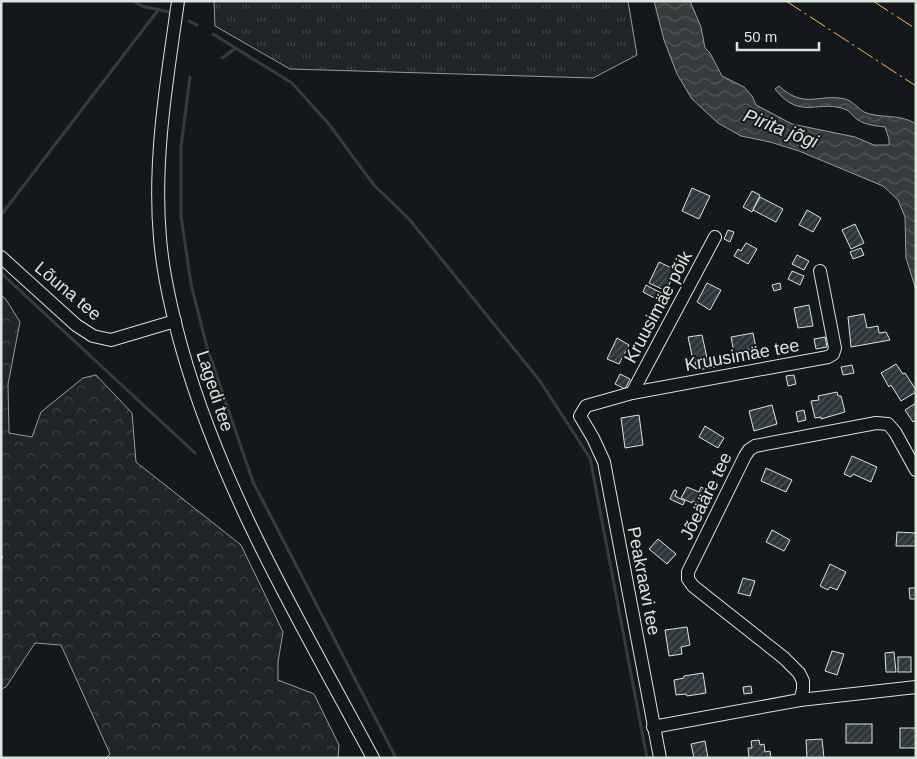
<svg xmlns="http://www.w3.org/2000/svg" width="917" height="759" font-family="Helvetica,sans-serif">
<defs>
<pattern id="grass-tufts" width="24" height="20" patternUnits="userSpaceOnUse" patternTransform="scale(1.25)"><rect width="24" height="20" fill="#202428"/><path d="M3 7l-1-3M5 7V3M7 7l1-3M15 17l-1-3M17 17v-4M19 17l1-3" fill="none" stroke="#404447"/></pattern>
<pattern id="forest-crowns" width="20" height="18" patternUnits="userSpaceOnUse" patternTransform="scale(1.25)"><rect width="20" height="18" fill="#202428"/><path d="M2 6a3 3 0 1 1 6 0M12 15a3 3 0 1 1 6 0" fill="none" stroke="#404447"/></pattern>
<pattern id="water-waves" width="16" height="10" patternUnits="userSpaceOnUse" patternTransform="scale(1.25)"><rect width="16" height="10" fill="#363b3e"/><path d="M0 5q4-4 8 0t8 0" fill="none" stroke="#525759"/></pattern>
<pattern id="building-hatch" width="6" height="6" patternUnits="userSpaceOnUse" patternTransform="scale(1.25)"><rect width="6" height="6" fill="#2c363c"/><path d="M-1 1l2-2M0 6l6-6M5 7l2-2" fill="none" stroke="#4a5358"/></pattern>
</defs>
<rect width="100%" height="100%" fill="#14181c"/>
<path fill="url(#grass-tufts)" stroke="#939e99" d="M214,1H628L637,55L593,78L290,69L215,26Z"/>
<path fill="url(#forest-crowns)" stroke="#939e99" d="M1,296L5,298L20,322L8,384L9,433L32,437L41,412L83,378L96,375L132,413L136,462L241,545L283,632L278,662V680L314,694L339,745L338,758H106L110,754L61,645L35,643L6,687L1,689V560L3,557L1,555Z"/>
<path fill="url(#water-waves)" stroke="#939e99" d="M654,1H690L701,27L705,48L710,53L722,76L744,87L752,96L756,105L792,124L855,137L874,145H889V139L885,127C877,126 865,125 858,120C854,118 851,112 847,110C819,98 801,122 775,89L779,86C805,110 819,93 845,99C852,101 858,108 864,112C879,119 900,113 916,124V290L906,258L905,217L898,200L883,186L799,151L770,142L741,136L718,123L692,99L677,74L664,40Z"/>
<g fill="none" stroke-linecap="round" stroke-linejoin="round">
<g stroke="#363b3e" stroke-width="3">
<path d="M134,1L142,6L169,12"/>
<path d="M189,21L197,25"/>
<path d="M213,34L292,83L328,123L374,185L409,219L540,381L590,458L647,758"/>
<path d="M222,58L236,48"/>
<path d="M190,77L181,147V216L191,284L207,347L253,482L396,758"/>
<path d="M1,215L159,9"/>
<path d="M1,273L195,453"/>
</g>
</g>
<g fill="url(#building-hatch)" stroke="#d8e6dc">
<path d="M692,188L710,196L699,219L682,211Z"/>
<path d="M752,191L760,195L752,212L743,207Z"/>
<path d="M760,197L783,209L776,222L753,210Z"/>
<path d="M807,210L821,218L813,232L799,225Z"/>
<path d="M855,224L864,243L851,249L842,230Z"/>
<path d="M728,230L734,232L730,242L724,239Z"/>
<path d="M746,243L757,249L748,264L734,256L738,249L741,251Z"/>
<path d="M861,248L864,255L853,259L850,252Z"/>
<path d="M797,255L809,261L804,270L792,264Z"/>
<path d="M659,262L676,270L666,291L649,283Z"/>
<path d="M792,271L804,276L800,285L788,279Z"/>
<path d="M707,283L721,290L710,310L697,302Z"/>
<path d="M780,283L781,289L774,291L772,285Z"/>
<path d="M646,285L665,295L662,302L643,292Z"/>
<path d="M809,305L813,326L798,328L794,308Z"/>
<path d="M864,314L867,328L878,326L879,333L886,332L890,340L851,347L848,317Z"/>
<path d="M753,333L756,348L734,352L731,337Z"/>
<path d="M702,335L707,358L693,360L688,337Z"/>
<path d="M825,337L827,347L816,349L814,339Z"/>
<path d="M617,338L629,345L619,364L607,359Z"/>
<path d="M713,358L715,367L697,370L695,362Z"/>
<path d="M896,364L903,374L905,373L916,390V392L901,401L891,385L889,387L881,373Z"/>
<path d="M852,365L854,373L843,375L841,367Z"/>
<path d="M620,374L630,379L625,389L615,384Z"/>
<path d="M794,375L796,384L788,386L786,376Z"/>
<path d="M837,392L838,396H841L845,412L821,419V417L815,418L811,401L819,400L818,396Z"/>
<path d="M916,403V420L913,422L905,410Z"/>
<path d="M772,405L777,424L754,431L749,411Z"/>
<path d="M804,410L806,420L798,422L796,412Z"/>
<path d="M639,415L643,445L625,448L621,418Z"/>
<path d="M705,426L724,438L718,448L699,437Z"/>
<path d="M852,456L877,467L871,482L853,474L851,477L844,474Z"/>
<path d="M766,468L792,480L786,492L761,481Z"/>
<path d="M687,487L699,492L701,487L709,491L702,505L693,501L692,503L681,498Z"/>
<path d="M674,490L677,491L675,496L685,501L683,505L670,499Z"/>
<path d="M772,530L790,540L784,551L766,542Z"/>
<path d="M897,532L916,533V546H896Z"/>
<path d="M658,539L676,554L667,564L649,549Z"/>
<path d="M830,564L846,572L837,590L830,587L828,590L820,586Z"/>
<path d="M743,578L755,581L750,596L738,593Z"/>
<path d="M909,588H916V599H910Z"/>
<path d="M687,627L690,645L681,647L682,654L669,656L665,630Z"/>
<path d="M832,651L844,654L837,675L825,671Z"/>
<path d="M894,652L896,672H886L885,653Z"/>
<rect x="898" y="657" width="13" height="15"/>
<path d="M703,673L706,693L687,696L686,694L676,695L674,680L684,678V676Z"/>
<path d="M751,686L752,693L744,694L743,687Z"/>
<rect x="846" y="724" width="26" height="19"/>
<rect x="900" y="728" width="16" height="20"/>
<path d="M822,739L824,758H807L806,740Z"/>
<path d="M759,740L760,745L764,744L765,752L770,751L771,758H749L748,748H752L751,741Z"/>
<path d="M705,741L708,758H694L691,744Z"/>
</g>
<g fill="none" stroke-linecap="round" stroke-linejoin="round">
<defs>
<g id="minor">
<path d="M178,1C167,80 153,159 160,238C163,276 172,313 182,349C223,494 302,625 373,758"/>
<path d="M1,257L76,325L93,336L111,340L175,321"/>
<path d="M632,393L715,237"/>
<path d="M800,700L803,690V681L799,673L784,658L693,586L688,579V572L745,456L749,450L755,446L876,423L888,424L895,432L916,470"/>
<path d="M653,727L800,700L916,687"/>
<path d="M660,758L604,462L593,438L580,416L586,406L632,393L828,357L833,354L835,348L820,271"/>
</g>
</defs>
<use href="#minor" stroke="#d8e6dc" stroke-width="14"/>
<use href="#minor" stroke="#14181c" stroke-width="12"/>
<g stroke="#ffb74d" stroke-width="1" stroke-dasharray="18 4 2.5 4" stroke-linecap="butt">
<path d="M786,1L916,86"/>
<path d="M873,1L916,29"/>
</g>
</g>
<g text-anchor="middle" stroke-width="4" stroke-linejoin="round" paint-order="stroke">
<g font-size="18" fill="#d8e6dc" stroke="#14181c">
<text transform="translate(68 291) rotate(40)" y="6">Lõuna tee</text>
<text transform="translate(658 307) rotate(-62)" y="6">Kruusimäe põik</text>
<text transform="translate(742 355) rotate(-10)" y="6">Kruusimäe tee</text>
<text transform="translate(215 391) rotate(72)" y="6">Lagedi tee</text>
<text transform="translate(706 496) rotate(-64)" y="6">Jõeääre tee</text>
<text transform="translate(644 581) rotate(79)" y="6">Peakraavi tee</text>
</g>
<g font-size="19" font-style="italic" fill="#d8e6dc" stroke="#14181c">
<text transform="translate(781 128) rotate(21)" y="7">Pirita jõgi</text>
</g>
</g>
<rect width="917" height="759" fill="none" stroke="#d8e6dc" stroke-width="5"/>
<path d="M737 42v8h82v-8" fill="none" stroke="#d8e6dc" stroke-width="2.5"/>
<text x="744" y="42" font-size="15" fill="#d8e6dc" stroke="#14181c" stroke-width="4" paint-order="stroke">50 m</text>
</svg>
